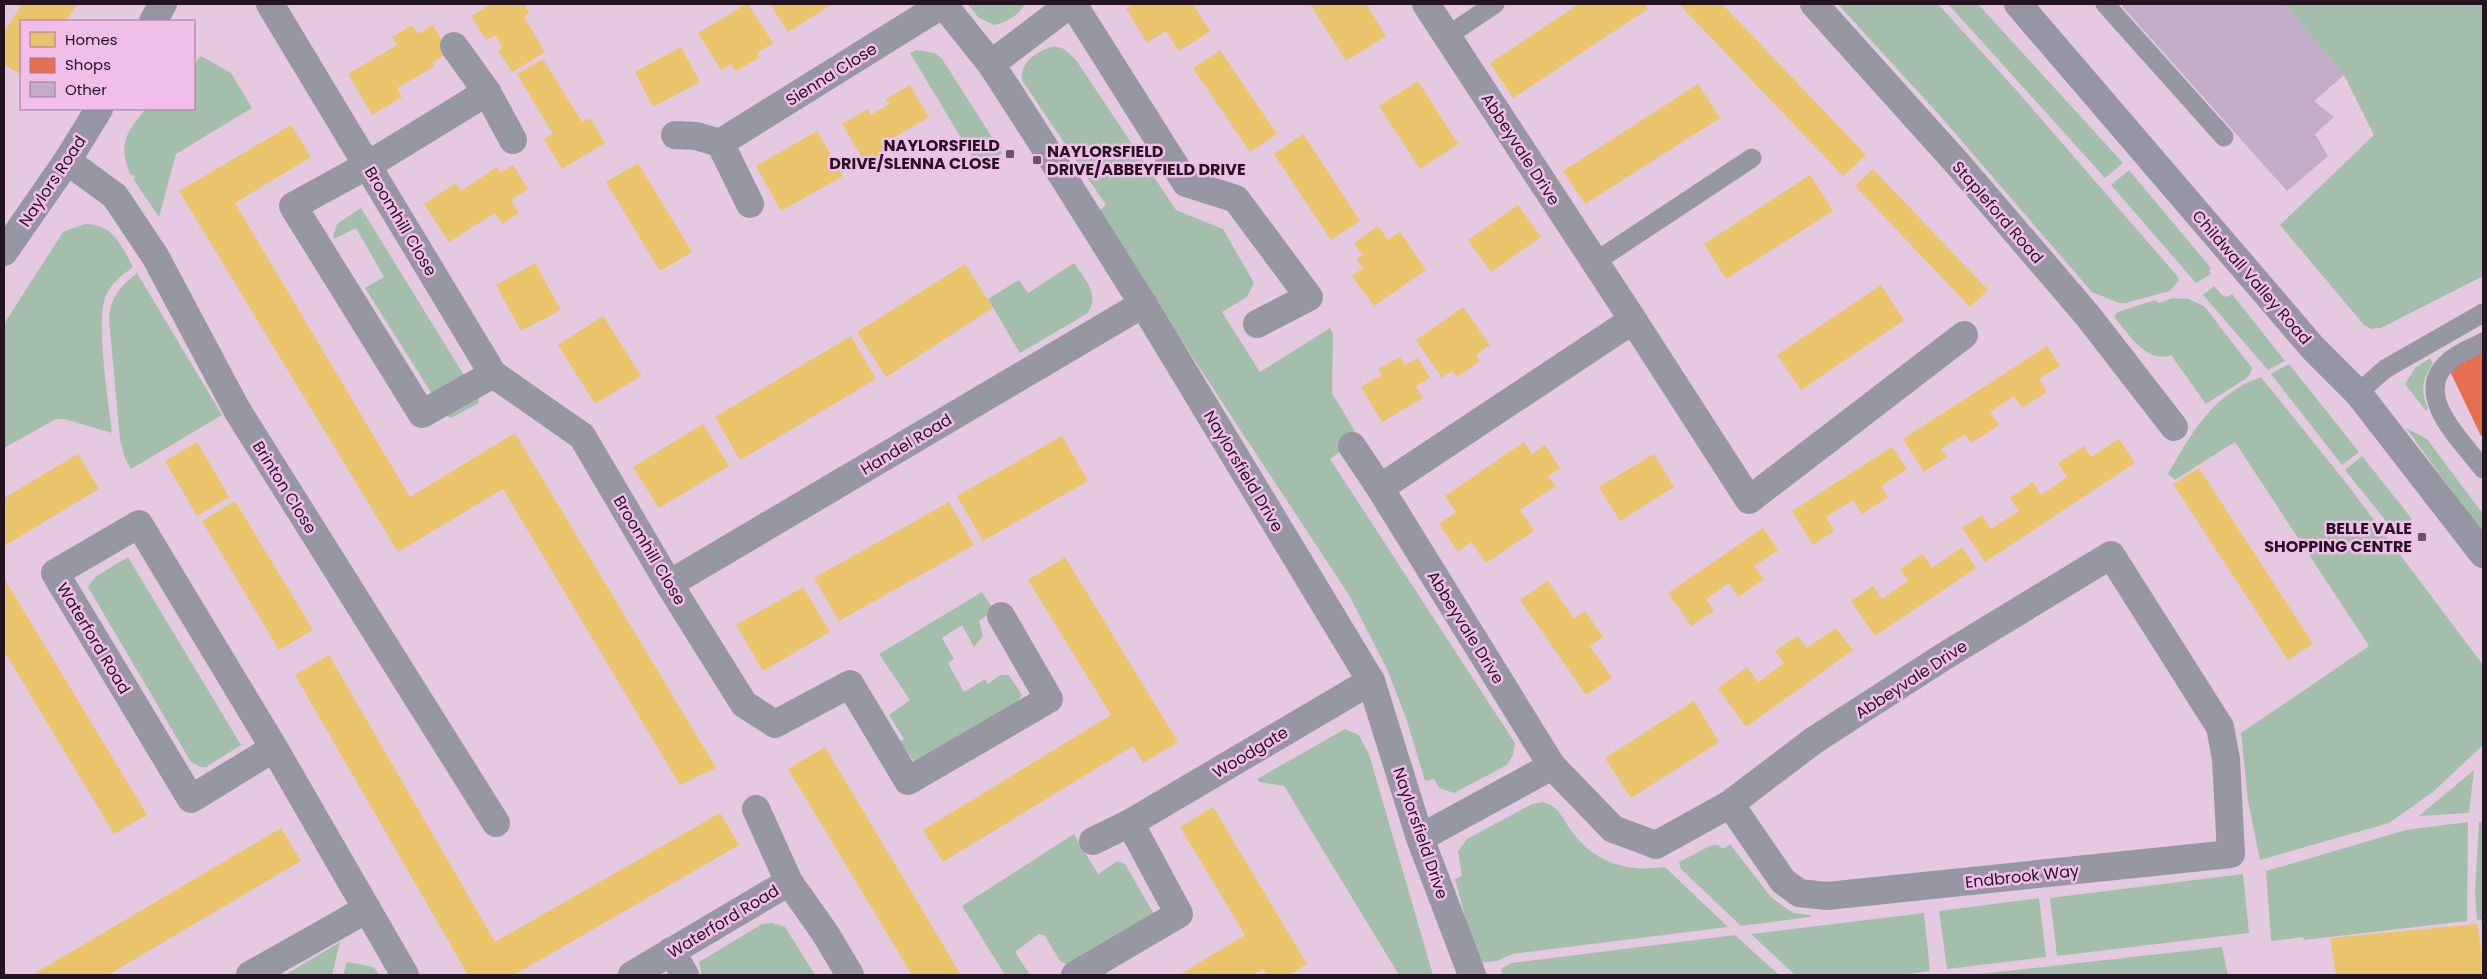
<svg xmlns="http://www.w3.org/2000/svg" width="2487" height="979" font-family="Poppins,sans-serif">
<rect width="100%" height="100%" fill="#e5c9e0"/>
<g fill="#a3bfac">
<path d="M960,4H1025C1020,14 1006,23 994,25L979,18L968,5Z"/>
<path d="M1838,4H1938L2018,92L2178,277L2179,280L2170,291L2125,303H2119L2092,292L1942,118Z"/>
<path d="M1948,4H1978L2123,163L2105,178Z"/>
<path d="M2285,4H2483V276L2381,328L2371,329L2364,325L2280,225L2374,135L2344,75Z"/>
<path d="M1054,46L1064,49L1076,60L1176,210L1223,229L1254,283L1247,297L1222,312L1260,372L1330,328L1333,334L1332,393L1359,438L1330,459L1515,743L1513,755L1507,765L1454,793L1439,788L1434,779L1425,781L1406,718L1387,669L1349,595L1097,212L1106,205L1022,80C1020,62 1037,51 1054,46Z"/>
<path d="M916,50L935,53L942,59L1002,153L978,166L910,53Z"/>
<path d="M201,56L231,73L252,108L176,154L159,217L134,180L135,176L130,174C118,144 126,132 146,109H194V65Z"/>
<path d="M2129,170L2211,268L2209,271L2211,274L2196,283L2111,185Z"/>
<path d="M361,208L478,398L479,403L451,418L446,416L365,288L384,277L356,228L334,239L333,237L337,224Z"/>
<path d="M85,224C113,224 121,245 133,267C122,275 112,283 106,295C95,319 109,404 112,433L64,419H56L4,448V324L63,232Z"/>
<path d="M1074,263C1085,279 1100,294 1088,313L1020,353L988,299L1019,280L1028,293Z"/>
<path d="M137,273L222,415L131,469L125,458L120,440L109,319C110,297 121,286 137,273Z"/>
<path d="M2214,286L2222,295L2227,297L2232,294L2285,361L2268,370L2203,295Z"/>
<path d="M2173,298L2188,299L2204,306L2252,368L2250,374L2245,379L2206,404L2171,355C2146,364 2128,333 2114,317L2118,312L2155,300L2159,303Z"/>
<path d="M2430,358L2433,363C2423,378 2420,391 2428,408L2426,411L2405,384L2415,368Z"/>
<path d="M2289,364L2359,452L2342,465L2271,374Z"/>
<path d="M2261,377L2347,484L2483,665V745L2433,792L2389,823L2260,860L2248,801L2241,733L2369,646L2235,442L2175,480L2168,474C2192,432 2213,394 2261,377Z"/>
<path d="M2406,428L2427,439L2483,514V534Z"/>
<path d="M2362,456L2412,519L2394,531L2345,470Z"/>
<path d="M128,557L241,745L206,767H201L191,762L88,587L95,577Z"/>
<path d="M982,592L994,610L979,621L983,636L974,647L962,625L942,638L954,659L948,663L964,692L985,679L988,684L1000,675H1009L1022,695L1016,705L918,762L914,761L900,742L904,739L889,715L910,700L879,654Z"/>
<path d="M1345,729L1359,735L1369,754L1433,975H1399L1284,786L1260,782L1257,779Z"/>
<path d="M2474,770L2469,813L2419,816Z"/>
<path d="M1542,802C1560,806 1563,820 1573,833C1596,864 1629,872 1665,867L1728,927L1513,954L1497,961L1477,963L1455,879L1462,876L1458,851L1467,839L1532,804Z"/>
<path d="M2468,822L2467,921L2304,940L2303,937L2271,941L2266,871L2406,830Z"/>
<path d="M2479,822H2483V934L2481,919L2477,920L2475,892Z"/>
<path d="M1074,834L1098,874L1118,861L1125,864L1155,916L1073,967L1060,961L1045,936L1039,934L1015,952L1030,975H1005L962,906Z"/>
<path d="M1730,844L1771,897L1781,905L1794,913L1811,915L1810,917L1741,926L1681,869L1679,862L1712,845H1718L1723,849Z"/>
<path d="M2243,874L2249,933L2057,956L2050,898Z"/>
<path d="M2039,898L2046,957L1947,969L1939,911Z"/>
<path d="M1924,913L1930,971L1901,975H1795L1751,934Z"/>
<path d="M772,923L785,927L815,975H702L699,962L762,924Z"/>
<path d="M1735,935L1779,975H1502L1501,969L1511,963Z"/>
<path d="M340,942L332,975H285Z"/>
<path d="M2222,947L2228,975H1972Z"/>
<path d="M347,962L374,967L379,975H343Z"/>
</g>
<g fill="#e9c46a">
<path d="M22,4H78L66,21H21V75L4,64V32Z"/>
<path d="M491,4H524L529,13L524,17L545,52L512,72L498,50L503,48L495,35L486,40L471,16Z"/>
<path d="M746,4H748L773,43L757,53L760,57L736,71L731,64L721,70L698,33Z"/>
<path d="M770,4H833L788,32Z"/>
<path d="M1134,4H1193L1210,31L1179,51L1166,31L1147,43L1126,9Z"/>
<path d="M1310,4H1366L1386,36L1346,61Z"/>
<path d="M1579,4H1645L1648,9L1513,98L1490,63Z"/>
<path d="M1679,4H1722L1866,155L1843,176Z"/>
<path d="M412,25L418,34L433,25L449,53L432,63L434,67L397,88L402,97L372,115L348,74L397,45L392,37Z"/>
<path d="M681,47L700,82L653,107L635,72Z"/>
<path d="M1220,50L1277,134L1250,152L1193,68Z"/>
<path d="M543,59L582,122L590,118L605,143L562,169L544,139L553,134L517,74Z"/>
<path d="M1418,81L1458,144L1420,169L1379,106Z"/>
<path d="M1698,84L1720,118L1585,204L1563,171Z"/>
<path d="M910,85L929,117L888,141L893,149L866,164L842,124L868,109L871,115L889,104L886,99Z"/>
<path d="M291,125L311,157L235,203L410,497L515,433L716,768L680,785L503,489L398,552L179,191Z"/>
<path d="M817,131L843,176L781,211L756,166Z"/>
<path d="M1303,134L1360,221L1331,240L1274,154Z"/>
<path d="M638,163L692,252L660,271L606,182Z"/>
<path d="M513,165L528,189L511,200L519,213L502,224L495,213L449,242L424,204L456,183L461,191L497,167L500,173Z"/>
<path d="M1873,169L1988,290L1970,307L1855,186Z"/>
<path d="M1810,175L1833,211L1726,279L1704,244Z"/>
<path d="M1518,205L1541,237L1491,272L1468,240Z"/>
<path d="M1378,226L1388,240L1400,232L1426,270L1374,306L1352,276L1363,268L1356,259L1362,255L1354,243Z"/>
<path d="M535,263L561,310L521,331L496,285Z"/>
<path d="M965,264L993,308L886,377L857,332Z"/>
<path d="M1881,285L1904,320L1801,390L1777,355Z"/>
<path d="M1463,307L1490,345L1476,355L1480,361L1457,377L1452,371L1442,378L1416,340Z"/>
<path d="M603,316L641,376L595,404L558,345Z"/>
<path d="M851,336L876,379L740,460L715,417Z"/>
<path d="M2047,346L2060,366L2039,379L2047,392L2022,408L2014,396L1990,412L1999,425L1971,443L1965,434L1941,449L1947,457L1924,472L1903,439Z"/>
<path d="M1400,357L1405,365L1418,358L1430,378L1416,386L1423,398L1382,422L1361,387L1382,375L1378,369Z"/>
<path d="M703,424L729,466L659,508L633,467Z"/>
<path d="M1062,436L1088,481L983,541L957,496Z"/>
<path d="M2119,439L2135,463L1985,562L1962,528L1982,515L1991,529L2019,511L2010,498L2033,482L2041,495L2067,477L2058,463L2084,446L2091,457Z"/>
<path d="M197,442L229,497L197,516L165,461Z"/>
<path d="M1524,442L1532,454L1545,445L1560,468L1548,476L1556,486L1520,510L1534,531L1486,563L1471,542L1458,552L1439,524L1456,512L1445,496Z"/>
<path d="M1892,447L1907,469L1881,486L1888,497L1862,514L1853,500L1826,517L1834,531L1813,545L1792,511Z"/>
<path d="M78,454L99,489L4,546V498Z"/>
<path d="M1654,454L1674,487L1620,521L1599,487Z"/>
<path d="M2199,468L2313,644L2288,660L2173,484Z"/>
<path d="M235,501L313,630L279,650L202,521Z"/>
<path d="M949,502L974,545L839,621L814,578Z"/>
<path d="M1763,528L1778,550L1754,566L1764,579L1738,597L1729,583L1706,599L1714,611L1691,626L1668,593Z"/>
<path d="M1962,547L1976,568L1875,636L1851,601L1873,586L1882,599L1908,581L1900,569L1923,554L1932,568Z"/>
<path d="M1065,557L1178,742L1143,763L1133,746L943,862L923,830L1111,715L1028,580Z"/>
<path d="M4,578L147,815L114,834L4,651Z"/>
<path d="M1548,581L1574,619L1585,611L1603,637L1590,646L1612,678L1586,695L1520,600Z"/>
<path d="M803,587L830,632L763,671L736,625Z"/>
<path d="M1836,628L1853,650L1746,727L1718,688L1747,667L1758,682L1784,663L1775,651L1798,636L1807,648Z"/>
<path d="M329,655L495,942L720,813L739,845L514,975H468L295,675Z"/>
<path d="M1694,701L1719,742L1631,798L1605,758Z"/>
<path d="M825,747L961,975H912L788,769Z"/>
<path d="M1213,807L1307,964L1289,975H1267L1263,969L1253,975H1179L1245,935L1180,827Z"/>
<path d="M281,828L301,861L108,975H32Z"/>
<path d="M2477,924L2483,959V975H2336L2330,938Z"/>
</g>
<path fill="#e76f51" d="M2483,350V435L2481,436L2448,367Z"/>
<path fill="#c2acc7" d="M2124,4H2285L2344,75L2314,101L2334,117L2315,134L2328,156L2287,191L2122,6Z"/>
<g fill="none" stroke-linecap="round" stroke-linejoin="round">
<g stroke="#9697a3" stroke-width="19">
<path d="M2105,4L2224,137"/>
<path d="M1447,36L1495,4"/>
<path d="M1595,262L1752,158"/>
<path d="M2483,342C2472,348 2455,354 2446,364C2413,397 2463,442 2483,469"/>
<path d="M2358,393L2385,369L2483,313"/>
</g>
<g stroke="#9697a3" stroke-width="28">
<path d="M270,4L493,374L582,436L669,584L744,704L775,724L850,684L908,781L1049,699L1001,616"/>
<path d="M943,4L991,64L1035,132L1143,304L1371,681L1420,838L1472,975"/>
<path d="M1073,4L1186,183L1236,199L1309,297L1257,324"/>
<path d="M1814,4L1957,163L2088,316L2174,427"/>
<path d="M454,46L487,92L513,140"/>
<path d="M991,64L1070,4"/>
<path d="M487,92L368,165L293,206L422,414L493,374"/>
<path d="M675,135L696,136L720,143L750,204"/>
<path d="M720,143L943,4"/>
<path d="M67,161L115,196L155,256L237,410L496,823"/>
<path d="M1633,320L1749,500L1964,335"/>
<path d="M1352,446L1380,488"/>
<path d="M669,584L1143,304"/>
<path d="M274,748L191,799L55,573L139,524L274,748L405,975"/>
<path d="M1552,766L1613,829L1656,845L1730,804L1813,741L1943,657L2111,555L2220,727L2226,759L2231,854L1827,896L1799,893L1783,881L1730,804"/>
<path d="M756,809L789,882L825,933L850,975"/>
<path d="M1420,838L1552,766L1380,488L1633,320L1426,4"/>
<path d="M1093,841L1130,823L1371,681"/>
<path d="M671,951L685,975"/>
<path d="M250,975L367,909"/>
<path d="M632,975L789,882"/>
<path d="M1075,975L1179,914L1130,823"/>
</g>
<g stroke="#9695a3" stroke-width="28">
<path d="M2018,4L2313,348L2358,393L2483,554"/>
<path d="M153,21L163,4"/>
<path d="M4,252L67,161L99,109"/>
</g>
</g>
<g fill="#685364" stroke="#f0bee8" stroke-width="2">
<rect x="1005" y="149" width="10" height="10" rx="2.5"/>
<rect x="1032" y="155" width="10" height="10" rx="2.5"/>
<rect x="2417" y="532" width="10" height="10" rx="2.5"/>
</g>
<g text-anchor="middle" stroke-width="5" stroke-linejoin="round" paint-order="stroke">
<g font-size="16" fill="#251322" stroke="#f0bee8">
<text transform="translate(831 74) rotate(-32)" y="6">Sienna Close</text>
<text transform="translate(1521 149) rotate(57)" y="6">Abbeyvale Drive</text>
<text transform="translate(52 181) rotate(-56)" y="6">Naylors Road</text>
<text transform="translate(1998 212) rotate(49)" y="6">Stapleford Road</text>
<text transform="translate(401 221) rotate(59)" y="6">Broomhill Close</text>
<text transform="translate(2252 277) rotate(49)" y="6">Childwall Valley Road</text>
<text transform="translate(906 444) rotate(-31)" y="6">Handel Road</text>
<text transform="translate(1244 471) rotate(59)" y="6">Naylorsfield Drive</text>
<text transform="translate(285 487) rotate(58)" y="6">Brinton Close</text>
<text transform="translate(650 550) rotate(59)" y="6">Broomhill Close</text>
<text transform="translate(1466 627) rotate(58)" y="6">Abbeyvale Drive</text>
<text transform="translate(94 638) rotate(59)" y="6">Waterford Road</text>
<text transform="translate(1911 679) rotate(-33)" y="6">Abbeyvale Drive</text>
<text transform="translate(1250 752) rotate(-31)" y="6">Woodgate</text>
<text transform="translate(1421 833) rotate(71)" y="6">Naylorsfield Drive</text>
<text transform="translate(2022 876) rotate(-6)" y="6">Endbrook Way</text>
<text transform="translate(723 921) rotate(-31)" y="6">Waterford Road</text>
</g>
<g font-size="16" font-weight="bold" fill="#251322" stroke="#f0bee8" text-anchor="end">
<text x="1000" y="151">NAYLORSFIELD<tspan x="1000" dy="18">DRIVE/SLENNA CLOSE</tspan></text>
<text x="1047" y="157" text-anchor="start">NAYLORSFIELD<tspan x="1047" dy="18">DRIVE/ABBEYFIELD DRIVE</tspan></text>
<text x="2412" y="534">BELLE VALE<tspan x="2412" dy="18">SHOPPING CENTRE</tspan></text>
</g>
</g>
<rect width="2487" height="979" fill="none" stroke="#251322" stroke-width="10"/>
<rect x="20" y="20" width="175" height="90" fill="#f0bee8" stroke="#9f7a99"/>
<rect x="30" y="32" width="25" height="15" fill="#e9c46a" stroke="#9f7a99"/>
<text x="65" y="45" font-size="15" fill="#251322">Homes</text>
<rect x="30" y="58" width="25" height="15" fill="#e76f51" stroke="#9f7a99"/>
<text x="65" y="70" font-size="15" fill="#251322">Shops</text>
<rect x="30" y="82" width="25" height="15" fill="#c2acc7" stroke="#9f7a99"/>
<text x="65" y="95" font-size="15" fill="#251322">Other</text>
</svg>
